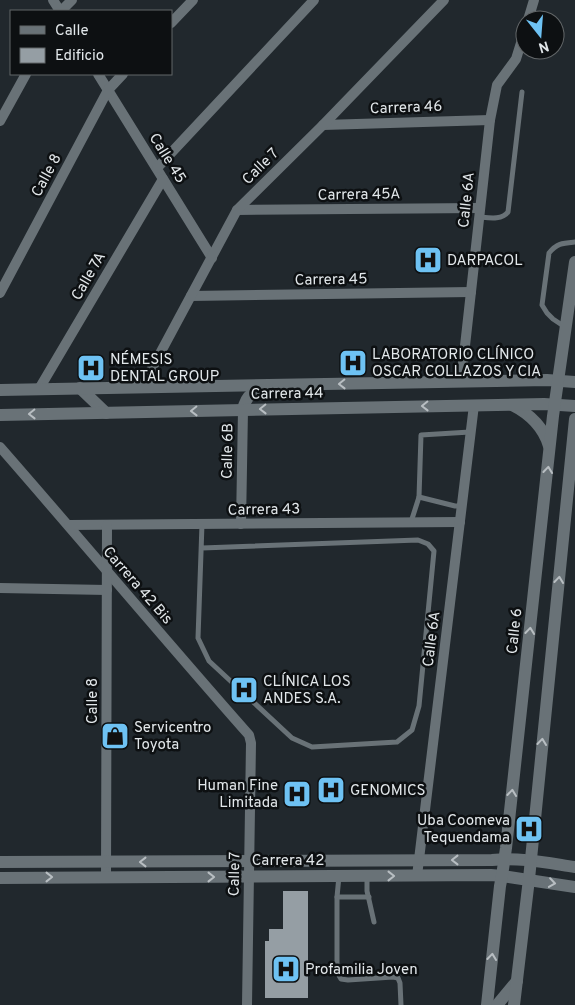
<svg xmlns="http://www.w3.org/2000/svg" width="575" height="1005" font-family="Overpass,sans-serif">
<rect width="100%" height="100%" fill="#21282d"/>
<path fill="#959ea4" d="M283,891H308V998H265V941H269V929H283Z"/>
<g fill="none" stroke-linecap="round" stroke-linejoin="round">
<g stroke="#697277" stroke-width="5">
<path d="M480,217C490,218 502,220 508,212L522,92"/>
<path d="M565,327L553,319L547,313L542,305L549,253C557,243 563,243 575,242"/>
<path d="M462,506H455L419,497L421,435L470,432"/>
<path d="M411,522L419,497"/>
<path d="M202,548L418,540L428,544L434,551L419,706L412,730L397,742L312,747L292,738L209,661L198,638L202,524"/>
<path d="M339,876L337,897V972L341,979L348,980L393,977L398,978L400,983L401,1005"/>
<path d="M367,876V891L374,922"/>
<path d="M337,897H369"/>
</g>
<g stroke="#697277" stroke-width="10">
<path d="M53,0L60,11"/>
<path d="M61,11L72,0"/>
<path d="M528,20L534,0"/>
<path d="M171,23L193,0"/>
<path d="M98,74L212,258"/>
<path d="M0,121L26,74"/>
<path d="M323,125L490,120"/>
<path d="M157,168L314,0"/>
<path d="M237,210L480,208"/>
<path d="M0,293L108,90L123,74"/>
<path d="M191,296L471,292"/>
<path d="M461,382L490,120L497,85L516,59L525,30"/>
<path d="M142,387L237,210L323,125L444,0"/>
<path d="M39,389L163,179"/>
<path d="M0,447C84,543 165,640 249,735L251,743L247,1005"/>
<path d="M241,524L243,410"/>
<path d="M69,525L460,522"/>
<path d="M0,588L107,590"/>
<path d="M417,876L474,405"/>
<path d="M106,877L107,525"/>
</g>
<g stroke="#697277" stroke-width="12">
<path d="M0,862L492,860C520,857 548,863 575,867"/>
<path d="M0,878L491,875L502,876L575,887"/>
</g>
<g stroke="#697277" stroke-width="12">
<path d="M80,388L106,413"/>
<path d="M0,390L547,380L575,382"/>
<path d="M512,405C530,414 543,426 549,446"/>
<path d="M243,410C246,395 253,390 268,390"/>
<path d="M0,415L544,404L575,406"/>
<path d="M487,1005L500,886L502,876L506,848L553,416L575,262"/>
<path d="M497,1005L517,981"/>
<path d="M514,1005L529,879L575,419"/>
</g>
</g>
<defs><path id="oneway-chevron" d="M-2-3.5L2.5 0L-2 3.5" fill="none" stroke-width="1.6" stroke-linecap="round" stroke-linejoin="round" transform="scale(1.25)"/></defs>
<g stroke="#b8bec2">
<use href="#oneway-chevron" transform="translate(342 384) rotate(179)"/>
<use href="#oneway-chevron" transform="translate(425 406) rotate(179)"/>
<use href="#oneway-chevron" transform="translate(263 409) rotate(179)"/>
<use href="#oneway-chevron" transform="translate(194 411) rotate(179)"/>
<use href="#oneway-chevron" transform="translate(32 414) rotate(179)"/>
<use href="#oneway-chevron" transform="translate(548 470) rotate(-84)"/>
<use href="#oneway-chevron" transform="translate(559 580) rotate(-84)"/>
<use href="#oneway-chevron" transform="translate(530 631) rotate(-84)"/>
<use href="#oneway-chevron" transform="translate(542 742) rotate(-84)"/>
<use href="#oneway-chevron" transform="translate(512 793) rotate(-84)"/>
<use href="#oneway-chevron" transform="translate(455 860) rotate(180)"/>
<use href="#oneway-chevron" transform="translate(143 862) rotate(180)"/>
<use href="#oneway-chevron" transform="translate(391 876)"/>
<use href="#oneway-chevron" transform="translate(49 877)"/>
<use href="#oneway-chevron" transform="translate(211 877)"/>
<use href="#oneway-chevron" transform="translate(552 883) rotate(8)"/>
<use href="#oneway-chevron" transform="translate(492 957) rotate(-84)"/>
</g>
<defs>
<symbol id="hospital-square" viewBox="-11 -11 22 22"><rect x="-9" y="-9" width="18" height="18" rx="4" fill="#6ec2f3" stroke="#0d1012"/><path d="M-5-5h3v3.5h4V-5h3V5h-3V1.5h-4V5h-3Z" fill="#111"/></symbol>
<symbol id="shop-square" viewBox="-11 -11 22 22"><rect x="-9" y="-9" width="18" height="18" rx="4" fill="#6ec2f3" stroke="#0d1012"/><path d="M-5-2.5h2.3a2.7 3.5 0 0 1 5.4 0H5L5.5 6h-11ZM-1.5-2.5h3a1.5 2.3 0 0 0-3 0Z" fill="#111"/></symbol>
</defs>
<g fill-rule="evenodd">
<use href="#hospital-square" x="412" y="244" width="32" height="32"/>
<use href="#hospital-square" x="337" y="347" width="32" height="32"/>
<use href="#hospital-square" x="75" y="352" width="32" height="32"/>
<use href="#hospital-square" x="228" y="674" width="32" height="32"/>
<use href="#shop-square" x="99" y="720" width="32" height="32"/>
<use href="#hospital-square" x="315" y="774" width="32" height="32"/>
<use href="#hospital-square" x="281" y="778" width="32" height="32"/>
<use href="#hospital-square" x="513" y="813" width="32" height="32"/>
<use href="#hospital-square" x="270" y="953" width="32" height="32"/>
</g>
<g text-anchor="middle" stroke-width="5" stroke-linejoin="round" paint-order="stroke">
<g font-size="15" fill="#e2e7ea" stroke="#0d1012">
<text transform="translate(406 107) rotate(-2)" y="5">Carrera 46</text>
<text transform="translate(168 158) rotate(58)" y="5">Calle 45</text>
<text transform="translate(260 166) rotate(-45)" y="5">Calle 7</text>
<text transform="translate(46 175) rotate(-62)" y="5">Calle 8</text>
<text transform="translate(359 194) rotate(-1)" y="5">Carrera 45A</text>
<text transform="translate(466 200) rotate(-84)" y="5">Calle 6A</text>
<text transform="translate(88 276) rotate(-60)" y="5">Calle 7A</text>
<text transform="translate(331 279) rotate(-1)" y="5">Carrera 45</text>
<text transform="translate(287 393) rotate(-1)" y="5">Carrera 44</text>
<text transform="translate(227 451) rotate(-89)" y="5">Calle 6B</text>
<text transform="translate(264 509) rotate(-1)" y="5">Carrera 43</text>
<text transform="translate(138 585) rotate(49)" y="5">Carrera 42 Bis</text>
<text transform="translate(514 631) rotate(-84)" y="5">Calle 6</text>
<text transform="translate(431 639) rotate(-83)" y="5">Calle 6A</text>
<text transform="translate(92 701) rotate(-90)" y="5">Calle 8</text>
<text x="288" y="865">Carrera 42</text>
<text transform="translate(234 874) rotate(-89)" y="5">Calle 7</text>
</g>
<g font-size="15" fill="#e2e7ea" stroke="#0d1012" text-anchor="start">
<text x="447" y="265">DARPACOL</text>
<text x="372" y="359">LABORATORIO CLÍNICO<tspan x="372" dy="17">OSCAR COLLAZOS Y CIA</tspan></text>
<text x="110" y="364">NÉMESIS<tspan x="110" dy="17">DENTAL GROUP</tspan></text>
<text x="263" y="686">CLÍNICA LOS<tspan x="263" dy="17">ANDES S.A.</tspan></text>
<text x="134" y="732">Servicentro<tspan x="134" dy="17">Toyota</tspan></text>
<text x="278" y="790" text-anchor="end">Human Fine<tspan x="278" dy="17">Limitada</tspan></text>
<text x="350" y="795">GENOMICS</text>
<text x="510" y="825" text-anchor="end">Uba Coomeva<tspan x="510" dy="17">Tequendama</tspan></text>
<text x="305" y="974">Profamilia Joven</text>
</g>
</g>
<rect x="10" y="10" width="162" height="65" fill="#0d1012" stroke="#626668"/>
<rect x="20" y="26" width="25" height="8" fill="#697277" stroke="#626668"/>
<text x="55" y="35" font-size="15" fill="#e2e7ea">Calle</text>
<rect x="20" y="48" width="25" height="15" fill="#959ea4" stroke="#626668"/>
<text x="55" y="60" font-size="15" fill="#e2e7ea">Edificio</text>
<g transform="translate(540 35) rotate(163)"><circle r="24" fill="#0d1012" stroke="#626668"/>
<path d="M0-4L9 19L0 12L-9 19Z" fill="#6ec2f3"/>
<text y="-8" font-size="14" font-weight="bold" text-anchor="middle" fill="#e2e7ea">N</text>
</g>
</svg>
